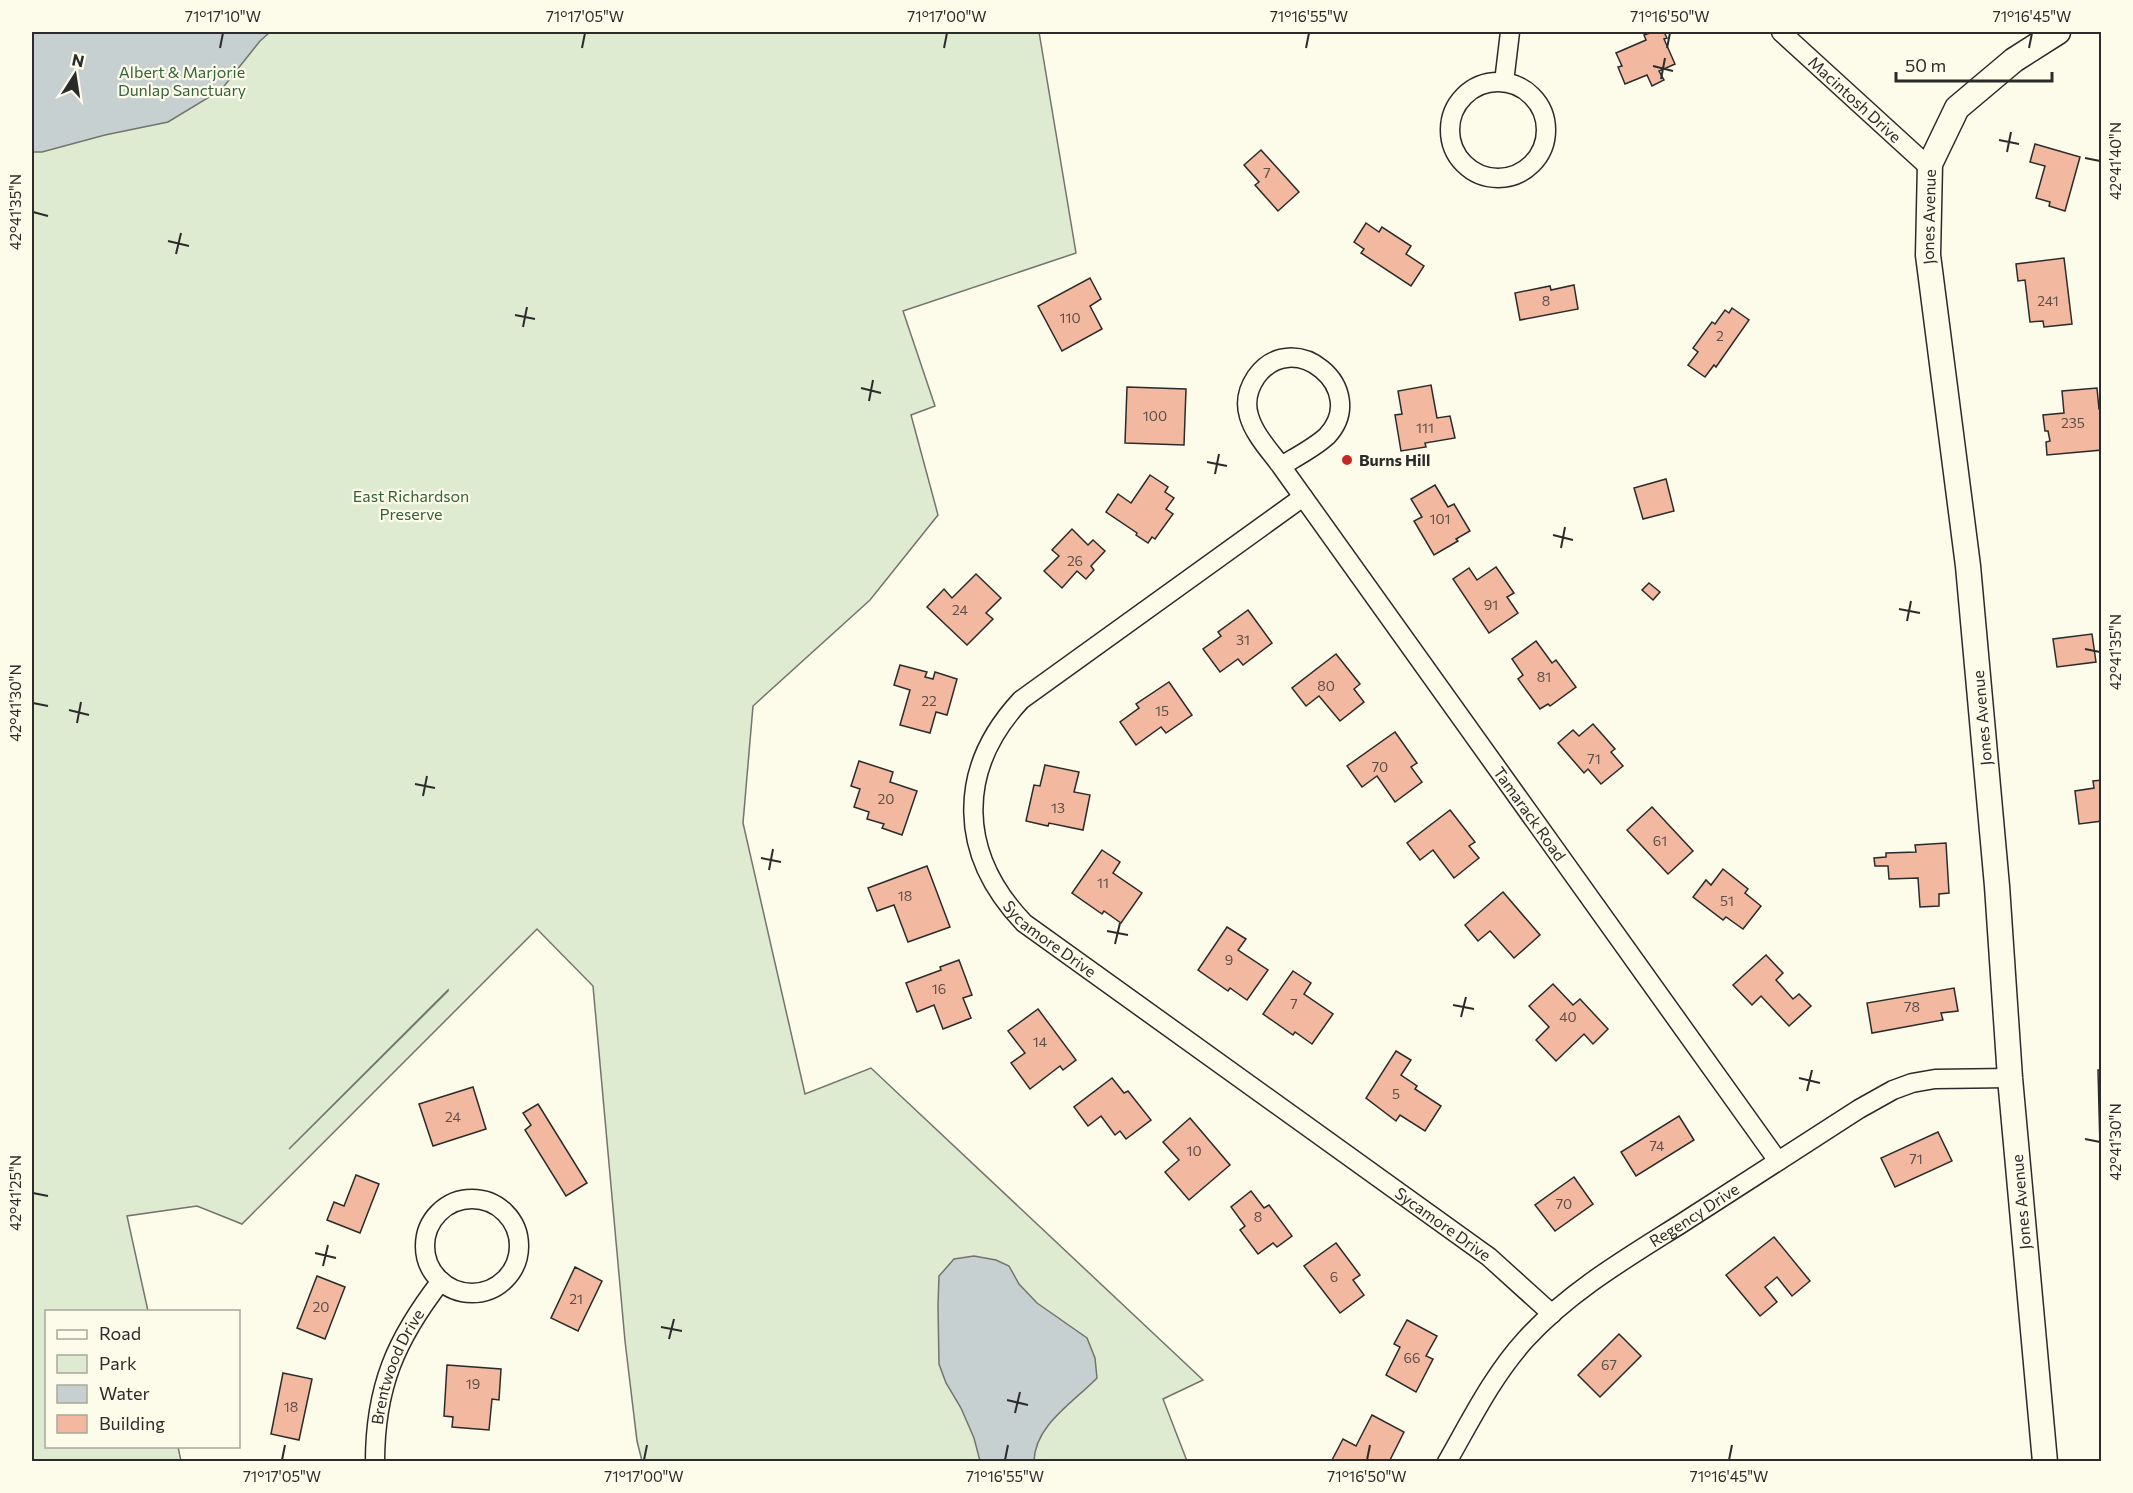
<svg xmlns="http://www.w3.org/2000/svg" width="2133" height="1493" font-family="Commissioner,sans-serif">
<rect width="100%" height="100%" fill="#fdfbea"/>
<path fill="#deebd1" stroke="#74746e" stroke-width="1.5" fill-rule="evenodd" d="M32,32H1039L1076,253L903,311L935,406L911,415L938,515L870,600L753,706L743,823L805,1094L871,1068L1203,1380L1163,1399L1187,1461H642L637,1441L625,1341L593,986L537,929L242,1224L197,1206L127,1216L148,1311L46,1312V1446L178,1447L181,1461H32ZM448,990V991L289,1149Z"/>
<g fill="#c7d0d0" stroke="#74746e" stroke-width="1.5">
<path d="M32,32H270L260,41L221,90L168,122L105,135L42,152H32Z"/>
<path d="M974,1256L996,1260L1009,1266L1019,1284L1037,1303L1087,1338L1095,1358L1097,1378C1074,1402 1035,1425 1034,1461H980L974,1438L961,1408L946,1383L939,1364L938,1305L939,1276L954,1259Z"/>
</g>
<g fill="#f2b8a0" stroke="#2b2b2b" stroke-width="1.5">
<path d="M1653,32H1664L1667,38L1664,39L1675,64L1659,71L1664,80L1652,86L1647,75L1625,84L1618,67L1622,66L1616,53L1646,40L1644,35Z"/>
<path d="M2035,144L2080,157L2065,211L2049,206L2050,202L2036,198L2045,166L2030,162Z"/>
<path d="M1261,150L1299,192L1278,211L1255,185L1259,182L1244,165Z"/>
<path d="M1366,223L1379,232L1382,227L1411,246L1406,254L1424,266L1411,286L1361,253L1364,249L1354,242Z"/>
<path d="M2064,258L2072,324L2044,327L2043,321L2030,322L2025,280L2018,281L2016,264Z"/>
<path d="M1090,278L1101,299L1090,306L1102,329L1062,351L1038,306Z"/>
<path d="M1574,285L1578,309L1520,320L1515,293L1550,286L1551,290Z"/>
<path d="M1732,308L1749,320L1716,367L1714,365L1705,377L1688,365L1698,352L1693,348L1712,322L1715,324L1725,310L1729,313Z"/>
<path d="M1431,385L1437,418L1450,416L1455,438L1425,443L1426,447L1401,451L1395,415L1402,414L1398,391Z"/>
<path d="M1127,387L1186,389L1184,445L1125,443Z"/>
<path d="M2097,388L2099,409H2102V450L2047,455L2046,442L2050,441L2048,431H2045L2043,415L2064,413L2062,391Z"/>
<path d="M1150,475L1168,487L1165,492L1174,498L1166,509L1173,514L1155,539L1152,537L1148,543L1136,535L1137,533L1106,512L1118,494L1131,503Z"/>
<path d="M1666,479L1674,511L1643,519L1634,488Z"/>
<path d="M1435,485L1448,507L1454,504L1470,531L1456,539L1458,541L1434,555L1414,521L1422,517L1411,499Z"/>
<path d="M1072,529L1088,545L1093,540L1105,551L1091,566L1094,570L1086,579L1077,571L1062,588L1044,571L1059,556L1052,550Z"/>
<path d="M1496,567L1514,593L1507,597L1518,613L1489,633L1453,579L1469,568L1477,580Z"/>
<path d="M976,574L1001,598L986,613L993,619L967,645L927,607L944,589L952,598Z"/>
<path d="M1649,583L1660,592L1653,600L1642,590Z"/>
<path d="M1248,610L1272,643L1243,665L1238,659L1220,672L1203,649L1221,636L1218,632Z"/>
<path d="M2092,634L2096,662L2057,667L2053,639Z"/>
<path d="M1536,641L1552,663L1556,660L1576,687L1550,706L1548,704L1540,709L1518,679L1523,675L1512,659Z"/>
<path d="M1336,654L1360,684L1354,689L1364,702L1340,721L1319,696L1306,706L1292,688Z"/>
<path d="M900,665L927,672L925,677L933,679L935,672L957,679L947,715L936,712L930,733L900,725L910,690L894,685Z"/>
<path d="M1169,682L1192,715L1166,733L1161,727L1136,745L1120,722L1139,708L1136,704Z"/>
<path d="M1593,724L1615,749L1611,752L1623,766L1601,784L1588,769L1584,773L1558,743L1573,730L1579,736Z"/>
<path d="M1395,732L1417,763L1411,767L1422,782L1395,802L1377,776L1362,787L1347,766Z"/>
<path d="M859,761L893,772L890,782L917,791L902,835L882,828L884,824L867,819L869,812L854,807L860,789L851,786Z"/>
<path d="M1045,765L1079,772L1074,792L1090,795L1083,830L1049,823L1048,826L1026,821L1034,785L1040,786Z"/>
<path d="M2102,780V821L2079,824L2075,791L2094,788L2093,781Z"/>
<path d="M1652,807L1693,851L1668,874L1627,830Z"/>
<path d="M1450,810L1475,842L1469,846L1479,858L1454,878L1433,850L1420,860L1407,843Z"/>
<path d="M1946,843L1949,893L1939,894V906L1920,907L1918,878L1889,879L1888,866H1875L1874,858L1886,857V853L1916,852L1915,845Z"/>
<path d="M1102,850L1120,862L1113,873L1142,893L1121,923L1104,911L1102,914L1072,893Z"/>
<path d="M927,866L950,927L908,942L894,905L877,911L868,888Z"/>
<path d="M1723,869L1748,889L1745,893L1761,906L1743,929L1726,917L1723,920L1693,897L1706,880L1711,885Z"/>
<path d="M1503,892L1540,935L1514,958L1490,931L1478,941L1465,925Z"/>
<path d="M1227,927L1246,939L1238,950L1268,970L1247,1000L1230,988L1228,991L1198,970Z"/>
<path d="M1766,955L1783,973L1776,980L1793,999L1799,994L1811,1006L1789,1026L1761,996L1752,1005L1733,985Z"/>
<path d="M959,960L972,995L963,998L971,1018L943,1029L934,1005L917,1012L906,983L941,970L940,967Z"/>
<path d="M1293,971L1311,983L1304,994L1333,1014L1312,1044L1295,1032L1293,1035L1263,1014Z"/>
<path d="M1553,984L1573,1005L1580,999L1608,1029L1593,1044L1584,1034L1556,1061L1536,1040L1549,1027L1529,1006Z"/>
<path d="M1954,988L1958,1011L1941,1013L1943,1020L1872,1033L1867,1003Z"/>
<path d="M1038,1009L1076,1060L1063,1070L1060,1066L1030,1089L1011,1063L1025,1053L1008,1031Z"/>
<path d="M1396,1051L1411,1060L1401,1075L1417,1086L1415,1089L1441,1106L1425,1131L1400,1115L1396,1121L1366,1098Z"/>
<path d="M2098,1070H2102V1147H2100Z"/>
<path d="M1112,1078L1124,1093L1128,1091L1151,1120L1126,1139L1120,1131L1115,1135L1101,1116L1088,1126L1074,1107Z"/>
<path d="M473,1087L486,1129L433,1146L419,1104Z"/>
<path d="M538,1104L587,1183L566,1196L525,1130L531,1125L523,1113Z"/>
<path d="M1679,1116L1694,1140L1636,1176L1621,1152Z"/>
<path d="M1190,1118L1230,1165L1189,1200L1165,1172L1179,1160L1163,1142Z"/>
<path d="M1938,1132L1952,1161L1895,1187L1881,1158Z"/>
<path d="M356,1175L379,1184L360,1233L327,1220L334,1202L344,1206Z"/>
<path d="M1574,1177L1593,1204L1555,1231L1535,1205Z"/>
<path d="M1251,1191L1264,1208L1269,1205L1292,1236L1277,1247L1273,1243L1258,1254L1240,1230L1245,1226L1231,1207Z"/>
<path d="M1774,1237L1810,1281L1792,1296L1777,1277L1765,1287L1777,1302L1760,1316L1726,1275Z"/>
<path d="M1336,1243L1360,1275L1353,1280L1364,1295L1340,1313L1304,1266Z"/>
<path d="M575,1267L602,1281L578,1331L551,1318Z"/>
<path d="M317,1276L345,1287L325,1339L297,1328Z"/>
<path d="M1407,1320L1437,1336L1426,1356L1433,1359L1416,1392L1386,1375L1400,1347L1394,1344Z"/>
<path d="M1619,1334L1641,1356L1600,1397L1578,1375Z"/>
<path d="M447,1365L501,1369L499,1400L492,1399L489,1430L452,1427L453,1417L444,1416Z"/>
<path d="M283,1373L312,1379L299,1440L271,1434Z"/>
<path d="M1372,1415L1404,1432L1389,1462H1331L1343,1439L1356,1446Z"/>
</g>
<g fill="none" stroke-linecap="round" stroke-linejoin="round">
<defs>
<g id="minor">
<path id="s1" d="M1781,32L1930,168"/>
<circle cx="1498" cy="130" r="48"/>
<path d="M1504,82L1510,32"/>
<path id="s2" d="M1281,466C1296,457 1314,448 1327,436C1371,389 1293,325 1256,377C1248,389 1245,403 1249,416C1254,434 1270,451 1281,466L1778,1161"/>
<path id="s3" d="M1303,497L1021,700C956,770 958,854 1024,923L1489,1257L1552,1314"/>
<circle cx="472" cy="1246" r="47"/>
<path id="s4" d="M375,1462C375,1387 396,1339 441,1281"/>
<path id="s5" d="M1447,1462C1471,1420 1493,1375 1526,1339C1569,1292 1625,1259 1679,1225C1739,1186 1799,1147 1859,1109L1893,1090L1912,1083L1935,1079L2010,1078"/>
</g>
<g id="tertiary">
<path id="s6" d="M2045,1462L2010,1078L1997,886L1968,566L1928,255L1930,164L1957,108L2014,60L2058,32"/>
</g>
</defs>
<use href="#minor" stroke="#2b2b2b" stroke-width="21"/>
<use href="#tertiary" stroke="#2b2b2b" stroke-width="27"/>
<use href="#minor" stroke="#fdfbea" stroke-width="18"/>
<use href="#tertiary" stroke="#fdfbea" stroke-width="24"/>
</g>
<path fill="none" stroke="#2b2b2b" stroke-width="2" d="M220,48L223,33M582,48L585,33M944,48L947,33M1306,48L1309,33M1667,48L1670,33M2029,48L2032,33M1653,66L1673,71M1661,79L1665,58M1999,140L2019,144M2007,152L2011,132M2085,158L2100,161M33,212L48,216M168,241L189,246M176,254L181,233M515,315L535,319M523,327L527,307M861,388L881,393M869,401L873,380M1207,462L1227,466M1215,474L1219,454M1553,535L1573,540M1561,548L1565,527M1899,609L1920,613M1907,621L1911,601M2085,649L2100,652M33,703L48,706M69,710L89,715M77,723L81,702M415,784L435,788M423,796L427,776M761,858L781,862M769,870L773,849M1107,931L1128,935M1115,944L1120,923M1453,1005L1474,1009M1461,1017L1466,997M1799,1078L1820,1083M1807,1091L1812,1070M2085,1139L2100,1142M33,1193L48,1196M315,1253L336,1258M323,1266L328,1245M661,1327L682,1331M669,1339L674,1319M1007,1400L1028,1405M1015,1413L1020,1392M282,1460L285,1445M644,1460L647,1445M1005,1460L1008,1445M1367,1460L1370,1445M1729,1460L1732,1445"/>
<circle fill="#c62828" stroke="#fdfbea" stroke-width="2" cx="1347" cy="460" r="6"/>
<g text-anchor="middle" stroke-width="4.5" stroke-linejoin="round" paint-order="stroke">
<g font-size="14" fill="#5d4e48">
<text x="1267" y="178">7</text>
<text x="1546" y="306">8</text>
<text x="2048" y="306">241</text>
<text x="1070" y="323">110</text>
<text x="1720" y="341">2</text>
<text x="1155" y="421">100</text>
<text x="2073" y="428">235</text>
<text x="1425" y="433">111</text>
<text x="1440" y="524">101</text>
<text x="1075" y="566">26</text>
<text x="1491" y="610">91</text>
<text x="960" y="615">24</text>
<text x="1243" y="645">31</text>
<text x="1544" y="682">81</text>
<text x="1326" y="691">80</text>
<text x="929" y="706">22</text>
<text x="1162" y="716">15</text>
<text x="1594" y="764">71</text>
<text x="1380" y="772">70</text>
<text x="886" y="804">20</text>
<text x="1058" y="813">13</text>
<text x="1660" y="846">61</text>
<text x="1103" y="888">11</text>
<text x="905" y="901">18</text>
<text x="1727" y="906">51</text>
<text x="1229" y="965">9</text>
<text x="939" y="994">16</text>
<text x="1294" y="1009">7</text>
<text x="1912" y="1012">78</text>
<text x="1568" y="1022">40</text>
<text x="1040" y="1047">14</text>
<text x="1396" y="1099">5</text>
<text x="453" y="1122">24</text>
<text x="1657" y="1151">74</text>
<text x="1194" y="1156">10</text>
<text x="1916" y="1164">71</text>
<text x="1564" y="1209">70</text>
<text x="1258" y="1222">8</text>
<text x="1334" y="1282">6</text>
<text x="576" y="1304">21</text>
<text x="321" y="1312">20</text>
<text x="1412" y="1363">66</text>
<text x="1609" y="1370">67</text>
<text x="473" y="1389">19</text>
<text x="291" y="1412">18</text>
</g>
<g font-size="16" fill="#34623c" stroke="#fdfbea">
<text x="182" y="78">Albert &amp; Marjorie<tspan x="182" dy="18">Dunlap Sanctuary</tspan></text>
<text x="411" y="502">East Richardson<tspan x="411" dy="18">Preserve</tspan></text>
</g>
<g font-size="16" fill="#2b2b2b" stroke="#fdfbea">
<text dy="6" stroke="none"><textPath href="#s1" startOffset="100">Macintosh Drive</textPath></text>
<text dy="6" stroke="none"><textPath href="#s6" startOffset="1251">Jones Avenue</textPath></text>
<text transform="translate(1982 718) rotate(-95)" y="6">Jones Avenue</text>
<text dy="6" stroke="none"><textPath href="#s2" startOffset="734">Tamarack Road</textPath></text>
<text dy="6" stroke="none"><textPath href="#s3" startOffset="627">Sycamore Drive</textPath></text>
<text transform="translate(2021 1202) rotate(-95)" y="6">Jones Avenue</text>
<text dy="6" stroke="none"><textPath href="#s5" startOffset="356">Regency Drive</textPath></text>
<text dy="6" stroke="none"><textPath href="#s3" startOffset="1113">Sycamore Drive</textPath></text>
<text dy="6" stroke="none"><textPath href="#s4" startOffset="99">Brentwood Drive</textPath></text>
</g>
<g font-size="16" font-weight="bold" fill="#2b2b2b" stroke="#fdfbea" text-anchor="start">
<text x="1359" y="466">Burns Hill</text>
</g>
</g>
<rect width="2133" height="1493" fill="none" stroke="#fdfbea" stroke-width="66"/>
<rect x="45" y="1310" width="195" height="138" fill="#fdfbea" stroke="#a9a89e" stroke-width="1.5"/>
<rect x="57" y="1330" width="30" height="9" fill="#fdfbea" stroke="#a9a89e" stroke-width="1.5"/>
<text x="99" y="1340" font-size="18" fill="#2b2b2b">Road</text>
<rect x="57" y="1355" width="30" height="18" fill="#deebd1" stroke="#a9a89e" stroke-width="1.5"/>
<text x="99" y="1370" font-size="18" fill="#2b2b2b">Park</text>
<rect x="57" y="1385" width="30" height="18" fill="#c7d0d0" stroke="#a9a89e" stroke-width="1.5"/>
<text x="99" y="1400" font-size="18" fill="#2b2b2b">Water</text>
<rect x="57" y="1415" width="30" height="18" fill="#f2b8a0" stroke="#a9a89e" stroke-width="1.5"/>
<text x="99" y="1430" font-size="18" fill="#2b2b2b">Building</text>
<g transform="translate(75 75) rotate(12)" stroke="#fdfbea" stroke-width="4.5" paint-order="stroke">
<path d="M0-4.5L10 22L0 15L-10 22Z" fill="#2b2b2b"/>
<text y="-9" font-size="16" font-weight="bold" text-anchor="middle" fill="#2b2b2b">N</text>
</g>
<path d="M1896 72v9h156v-9" fill="none" stroke="#2b2b2b" stroke-width="3"/>
<text x="1905" y="72" font-size="18" fill="#2b2b2b" stroke="#fdfbea" stroke-width="4.5" paint-order="stroke">50 m</text>
<rect x="33" y="33" width="2067" height="1427" fill="none" stroke="#2b2b2b" stroke-width="2"/>
<g font-size="15" text-anchor="middle" fill="#2b2b2b">
<text x="223" y="22">71°17'10"W</text>
<text x="585" y="22">71°17'05"W</text>
<text x="947" y="22">71°17'00"W</text>
<text x="1309" y="22">71°16'55"W</text>
<text x="1670" y="22">71°16'50"W</text>
<text x="2032" y="22">71°16'45"W</text>
<text transform="translate(2116 161) rotate(-90)" y="5">42°41'40"N</text>
<text transform="translate(16 212) rotate(-90)" y="5">42°41'35"N</text>
<text transform="translate(2116 652) rotate(-90)" y="5">42°41'35"N</text>
<text transform="translate(16 703) rotate(-90)" y="5">42°41'30"N</text>
<text transform="translate(2116 1142) rotate(-90)" y="5">42°41'30"N</text>
<text transform="translate(16 1193) rotate(-90)" y="5">42°41'25"N</text>
<text x="282" y="1482">71°17'05"W</text>
<text x="644" y="1482">71°17'00"W</text>
<text x="1005" y="1482">71°16'55"W</text>
<text x="1367" y="1482">71°16'50"W</text>
<text x="1729" y="1482">71°16'45"W</text>
</g>
</svg>
